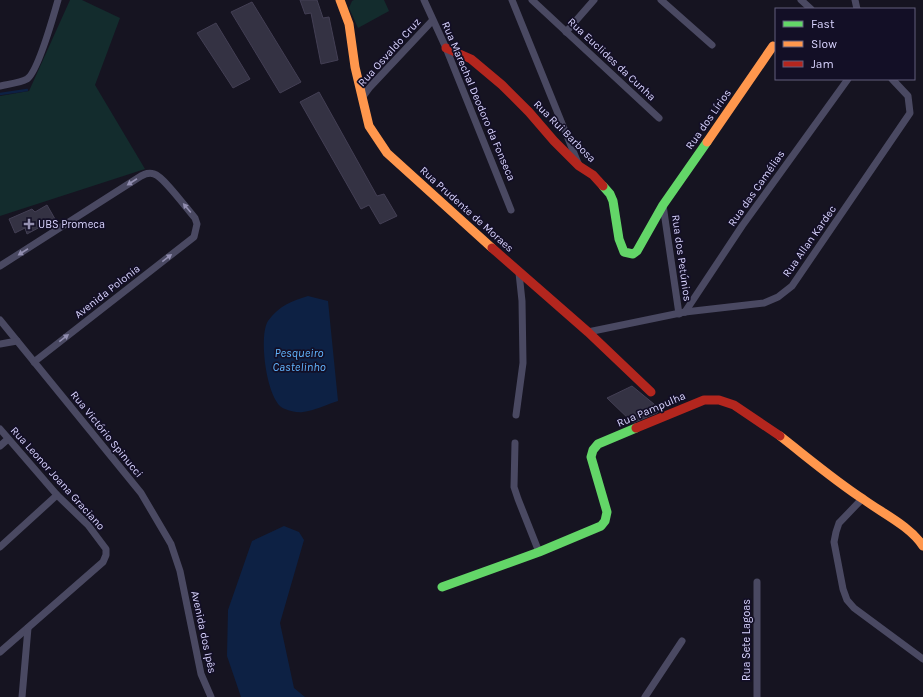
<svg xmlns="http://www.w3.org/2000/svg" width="923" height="697" font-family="Karla,sans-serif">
<rect width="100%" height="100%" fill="#161421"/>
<g fill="#132c2d">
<path d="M70,0H82L120,18L95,85L145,169L0,216V96L29,91Z"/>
<path d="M354,0H384L389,11L358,28L349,8L352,1Z"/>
</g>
<g fill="#0d2144">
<path d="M308,296L328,301L338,401C328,404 314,411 303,412C298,413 290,411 285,409C267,404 258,336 268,321C279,306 291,301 308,296Z"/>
<path d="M284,526L299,532L304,540L280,623L294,688L305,697H241L227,656L228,610L252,541Z"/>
</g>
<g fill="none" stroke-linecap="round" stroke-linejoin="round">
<path stroke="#0d2144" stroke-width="2.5" d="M0,94L27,90"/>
</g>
<g fill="#343243" stroke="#433f54">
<path d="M300,0H317L323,18L329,17L338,60L321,64L311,13L305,14Z"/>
<path d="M252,2L301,82L280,93L231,12Z"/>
<path d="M216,23L250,79L233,88L197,33Z"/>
<path d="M319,92L377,196L384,194L397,216L380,224L369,205L361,209L300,102Z"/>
<path d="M47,205L55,219L27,234L25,228L15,233L9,219L32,209L35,212Z"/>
<path d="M632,386L660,409L657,413L633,423L607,398Z"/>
</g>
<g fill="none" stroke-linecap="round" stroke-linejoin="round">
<g stroke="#4a4962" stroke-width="7">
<path d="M424,0L446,48L511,210"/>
<path d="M512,0L578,163"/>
<path d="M532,0L659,118"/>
<path d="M661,0L712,45"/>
<path d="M801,0L811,9"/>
<path d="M855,0L857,9"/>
<path d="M566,32L594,0"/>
<path d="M0,86C8,84 20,83 27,79C38,72 54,14 58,0"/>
<path d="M362,98L370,87L432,21"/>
<path d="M663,205L679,314"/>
<path d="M0,266L141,176C145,174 149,172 154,174C163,176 187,209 195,218L197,224L194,237L34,362"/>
<path d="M685,312L742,226L848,79"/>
<path d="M0,320L141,493L171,544L180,571L201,674L211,697"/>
<path d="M588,332L685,312L764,303L778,297L792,286L910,113L908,96L892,79"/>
<path d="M0,344L17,341"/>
<path d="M516,415L523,363L522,301L519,273"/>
<path d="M0,429L57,495L88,525L106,549V555L103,562L0,652"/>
<path d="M515,443L514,487L518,499L539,552"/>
<path d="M0,446L8,439"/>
<path d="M862,499L839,523L836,532L834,542L843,589L847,600L854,608L923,659"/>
<path d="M0,547L57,495"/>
<path d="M757,582V697"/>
<path d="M22,697L28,628"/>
<path d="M645,697L682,641"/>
</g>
<g stroke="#63d668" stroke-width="9">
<path d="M603,186L610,194L613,201L619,239L624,252L633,254L637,251L663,205L707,142"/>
<path d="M442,587L539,552L601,526L605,521L607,512L591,457L593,450L598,444L636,428"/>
</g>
<g stroke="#ff974d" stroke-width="9">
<path d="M340,0L349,24L355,67L369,126L387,153L492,248"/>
<path d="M707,142L773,46"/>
<path d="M780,436C807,457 834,480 863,499C882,513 910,526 923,546"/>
</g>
<g stroke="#b3261e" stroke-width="9">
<path d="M446,48L471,59L502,85L529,112L554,141L579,166L593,175L603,186"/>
<path d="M492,248L588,332L651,392"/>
<path d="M636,428L704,400H719L734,405L780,436"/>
</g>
</g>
<defs><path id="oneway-solid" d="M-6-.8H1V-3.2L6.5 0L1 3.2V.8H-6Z"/></defs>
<g fill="#928eb0">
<use href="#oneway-solid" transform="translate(132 182) rotate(147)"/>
<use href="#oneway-solid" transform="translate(187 208) rotate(-130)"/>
<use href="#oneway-solid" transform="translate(23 252) rotate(147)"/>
<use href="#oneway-solid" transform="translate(167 258) rotate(-38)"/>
<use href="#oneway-solid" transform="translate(64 338) rotate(-38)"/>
</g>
<path fill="#9591b1" stroke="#130f26" stroke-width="1.5" d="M27 218h4v4h4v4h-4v4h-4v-4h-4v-4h4z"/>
<g text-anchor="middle" stroke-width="3.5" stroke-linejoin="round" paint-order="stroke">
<g font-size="11" fill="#d9d4ff" stroke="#130f26">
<text transform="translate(389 52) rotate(-48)" y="4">Rua Osvaldo Cruz</text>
<text transform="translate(612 59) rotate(43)" y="4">Rua Euclides da Cunha</text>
<text transform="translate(479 101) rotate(67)" y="4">Rua Marechal Deodoro da Fonseca</text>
<text transform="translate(708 119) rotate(-55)" y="4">Rua dos Lírios</text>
<text transform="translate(565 131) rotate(45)" y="4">Rua Rui Barbosa</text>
<text transform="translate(756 188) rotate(-55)" y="4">Rua das Camélias</text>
<text transform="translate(467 209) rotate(42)" y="4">Rua Prudente de Moraes</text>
<text transform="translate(809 241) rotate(-55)" y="4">Rua Allan Kardec</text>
<text transform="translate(682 258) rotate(82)" y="4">Rua dos Petúnios</text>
<text transform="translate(107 291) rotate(-38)" y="4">Avenida Polonia</text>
<text transform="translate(651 409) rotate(-23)" y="4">Rua Pampulha</text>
<text transform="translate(107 434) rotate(51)" y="4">Rua Victório Spinucci</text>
<text transform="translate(58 478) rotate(48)" y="4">Rua Leonor Joana Graciano</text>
<text transform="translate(204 632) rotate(78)" y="4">Avenida dos Ipês</text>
<text transform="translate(746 640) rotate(-90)" y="4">Rua Sete Lagoas</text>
</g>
<g font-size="11" fill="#d9d4ff" stroke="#130f26" text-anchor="start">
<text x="38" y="228">UBS Promeca</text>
</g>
<g font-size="12" font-style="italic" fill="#62b6ff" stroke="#130f26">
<text x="299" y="357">Pesqueiro<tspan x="299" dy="14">Castelinho</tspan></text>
</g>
</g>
<rect x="775" y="8" width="140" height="72" fill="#130f26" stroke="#625e7d"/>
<rect x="783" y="21" width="20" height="6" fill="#63d668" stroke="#625e7d"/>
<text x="811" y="28" font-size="12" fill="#d9d4ff">Fast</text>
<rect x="783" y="41" width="20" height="6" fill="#ff974d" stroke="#625e7d"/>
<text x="811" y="48" font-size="12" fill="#d9d4ff">Slow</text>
<rect x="783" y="61" width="20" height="6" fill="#b3261e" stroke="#625e7d"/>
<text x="811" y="68" font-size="12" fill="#d9d4ff">Jam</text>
</svg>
